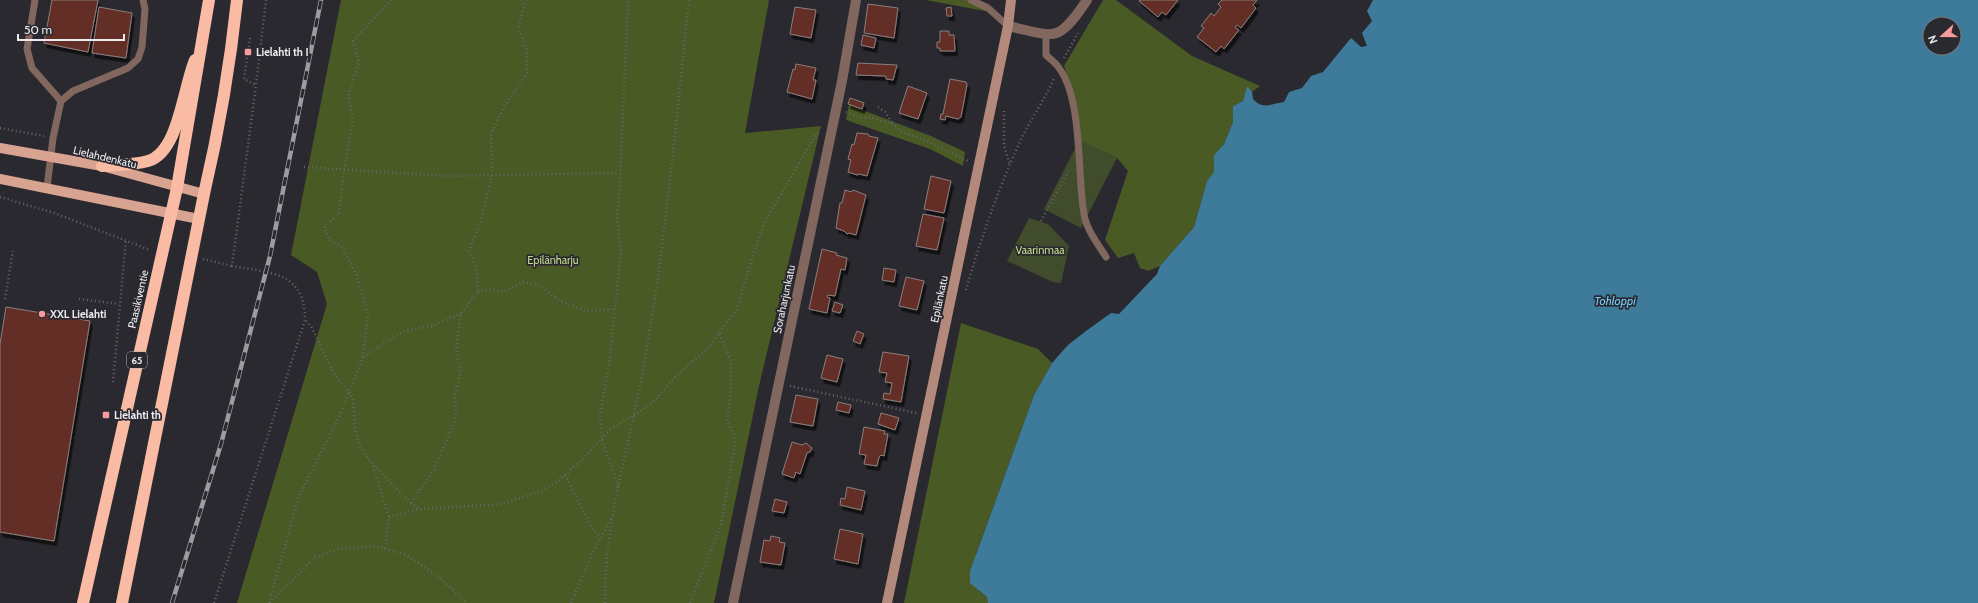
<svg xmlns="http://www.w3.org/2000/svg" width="1978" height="603" font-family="Cabin,sans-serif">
<defs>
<filter id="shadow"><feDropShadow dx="2.5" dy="4.5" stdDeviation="0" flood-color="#0009"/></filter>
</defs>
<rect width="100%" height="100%" fill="#2b2930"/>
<g fill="#414c2d">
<path d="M1080,139L1117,158L1081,228L1044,209Z"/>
<path d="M1029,218L1048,224L1069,246L1061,283L1053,282L1007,261Z"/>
</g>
<g fill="#495a25">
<path d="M341,0H769L745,133L821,126L759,386L714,603H237L327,304L317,272L291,255Z"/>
<path d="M926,0H977L990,12Z"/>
<path d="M1103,0H1116L1192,56L1260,86L1252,92L1247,87L1243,101L1233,106V122L1224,144L1214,155V172L1207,181L1194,227L1160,266L1148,271L1140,268L1134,253L1118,258L1105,240L1128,171L1117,158L1080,140L1074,97L1064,66Z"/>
<path d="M849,105L931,136L965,152L963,166L930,149L846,120Z"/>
<path d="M961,323L1038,349L1052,363L1034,395L976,554L979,591L988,597V603H904Z"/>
</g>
<path fill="#3e7b9a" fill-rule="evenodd" d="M1373,0H1978V603H988L987,597L970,583V571L1034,395L1052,363L1068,345L1086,331L1111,313L1119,314L1157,274L1160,266L1194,227L1207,181L1214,172V155L1224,144L1233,122V106L1243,101L1247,86L1252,92L1253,99C1263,110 1270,104 1284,102L1289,92L1302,88L1311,76L1323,72L1351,38L1361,47L1367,46L1362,33L1372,21L1367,11ZM1930,24H1954V48H1930Z"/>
<g fill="#632d25" stroke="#8b7f7d" filter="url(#shadow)">
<path d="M52,0H98L88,52L44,43Z"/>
<path d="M1140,0H1178L1166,15L1162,12L1158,17L1139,1Z"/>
<path d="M1222,0H1257L1253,5L1256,8L1241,28L1237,25L1235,27L1239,30L1224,49L1221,46L1216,52L1197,37L1204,28L1201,26L1211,13L1214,16L1221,7L1218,4Z"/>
<path d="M868,4L898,8L894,38L864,33Z"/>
<path d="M99,7L132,13L126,58L92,53Z"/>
<path d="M795,7L816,10L811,38L790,34Z"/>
<path d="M951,7L952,16H947L946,8Z"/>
<path d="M940,31H949V35H954L955,51H940V48H937V42H940Z"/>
<path d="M863,35L876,38L874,48L861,45Z"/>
<path d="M858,63L897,65L893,80L886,79V76L856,75Z"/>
<path d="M796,64L816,68L813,80H816L812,99L787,92L793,69L795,70Z"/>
<path d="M950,79L966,82L967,85L961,117L958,119L946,116L945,120L940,119L941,114H943Z"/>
<path d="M908,86L927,93L918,119L899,113Z"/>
<path d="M850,98L864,103L862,109L848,104Z"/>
<path d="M857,133L868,134L869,136L878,138L867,176L859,174L857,175L848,172L851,160L848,159L852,144L854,145Z"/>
<path d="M931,176L951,181L944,213L924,209Z"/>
<path d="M845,190L851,192L853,190L866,195L856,235L849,233L847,234L844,231L836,228L840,203H842Z"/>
<path d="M923,214L944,218L937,250L916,246Z"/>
<path d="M822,249L837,253L836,255L847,258L845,270L841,269L835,296L828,295L827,297L830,298L827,313L809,309Z"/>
<path d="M884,268L896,270L894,282L882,280Z"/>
<path d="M906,277L924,281L917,310L899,306Z"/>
<path d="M835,302L843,305L840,313L832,311Z"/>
<path d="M6,307L90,321L54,541L0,532V344Z"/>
<path d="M857,331L864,334L860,344L853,341Z"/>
<path d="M883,352L909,356L901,402L883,399L884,393L890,394L892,383L885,382L887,373L879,372Z"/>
<path d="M827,355L843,359L837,382L821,378Z"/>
<path d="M796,395L818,399L813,426L790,422Z"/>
<path d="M838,402L851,405L849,413L836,410Z"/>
<path d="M881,413L899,418L895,430L878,424Z"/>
<path d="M864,427L885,431L884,434H888L884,456L881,455L879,457L877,466L864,464L866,455L859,454Z"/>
<path d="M792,442L802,445L806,443L812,448L810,452L807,453L800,474L796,472L794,478L782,474Z"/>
<path d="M847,487L865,491L861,510L840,505L841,498L845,499Z"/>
<path d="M775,499L787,502L784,513L772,511Z"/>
<path d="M840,529L863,534L858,564L834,559Z"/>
<path d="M771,536L780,538L779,542L785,543L781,565L760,562L764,540L770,541Z"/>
</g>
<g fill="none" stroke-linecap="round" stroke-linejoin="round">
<g stroke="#67666c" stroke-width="2.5" stroke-dasharray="1 3" stroke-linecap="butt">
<path d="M250,38L244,79L256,85"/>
<path d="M1064,58L1078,33"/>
<path d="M878,107L885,112L893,124"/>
<path d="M1004,111V145L1010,165"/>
<path d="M846,112L860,118L868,117L893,124L902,132L925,140L968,161"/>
<path d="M0,128L44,136"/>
<path d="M304,167L443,176L620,173"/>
<path d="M0,197L54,213L150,250"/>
<path d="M1041,221L1069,170"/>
<path d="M203,259L232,266"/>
<path d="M966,290C981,238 1000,184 1023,135C1033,116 1045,98 1054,79"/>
<path d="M478,292L489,289L503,292L524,282L540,286L560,301L587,311L615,309"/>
<path d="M5,299L13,251"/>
<path d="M79,299L119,304"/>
<path d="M306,321L311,326L333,372L353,398L355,429L359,445L369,460L411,503L420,509"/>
<path d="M363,357L404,331L432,326L461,313"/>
<path d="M113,382L126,239"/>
<path d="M790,386L916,413"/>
<path d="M373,466L389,517L385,549"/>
<path d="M565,475L591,526L600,537"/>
<path d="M618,486L602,440L600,414L609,363L621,252L617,215L619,201L628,0"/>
<path d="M411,503L434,470L456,417L455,394L461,372L456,350L461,313L478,292L477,272L469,250L480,224L492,175L491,134L504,107L527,73V49L518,28L526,0"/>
<path d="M389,517L420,509L501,504L542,491L557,482L583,459L610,430L651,404L678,374L707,349L737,309L753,255L765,221L817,133L820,134"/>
<path d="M214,603L305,320C305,271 270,273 232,266L256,85L266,0"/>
<path d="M269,603L299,496L339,417L363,358L368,313L356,274L343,248L330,240L324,228L339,213L344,169L353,120L348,96L359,62L353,41L391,0"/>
<path d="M270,603L314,558L338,549L375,546L406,555L440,578L467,603"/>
<path d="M571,603L592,554L612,516"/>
<path d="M605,603C604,518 631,442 645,359C666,240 676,120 689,0"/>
<path d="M690,603L721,525L736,439L727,421L731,390V361L719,333"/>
</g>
<g stroke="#81675e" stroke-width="7">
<path d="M35,0L27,49L32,68L61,101"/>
<path d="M971,0L988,8L1008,26"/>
<path d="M1046,35V55C1050,59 1056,63 1059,68C1083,100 1077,175 1084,214C1086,229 1098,244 1106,257"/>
<path d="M47,188L53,138L61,101L73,91L128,68L138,59L142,47L145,9L143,0"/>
</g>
<g stroke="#81675e" stroke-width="10">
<path d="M1008,26C1055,36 1057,45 1087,0"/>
<path d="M733,603L842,81L856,0"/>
</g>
<path stroke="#b2897b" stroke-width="10" d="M887,603L1008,26L1011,0"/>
<g stroke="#d8a391" stroke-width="10">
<path d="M0,148L102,166L204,194"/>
<path d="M0,179L199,219"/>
</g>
<g stroke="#fabba5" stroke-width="12">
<path d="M102,166C117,165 134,165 148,161C179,152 183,88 195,60"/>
<path d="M83,603L177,188L209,0"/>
<path d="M122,603L204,194C219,130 230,66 237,0"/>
</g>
<defs>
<path id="rail" d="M172,603L221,444L270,256L321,0"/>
</defs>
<use href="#rail" stroke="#9e9ca2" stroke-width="4.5"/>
<use href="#rail" stroke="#2b2930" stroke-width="3" stroke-dasharray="9" stroke-linecap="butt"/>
</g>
<g fill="#f59b9d" stroke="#2b2930" stroke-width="1.5">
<rect x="244" y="48" width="8" height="8" rx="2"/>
<circle cx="42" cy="314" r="4"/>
<rect x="102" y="411" width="8" height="8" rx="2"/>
</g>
<g text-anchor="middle" stroke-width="3.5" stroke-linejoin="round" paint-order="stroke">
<rect fill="#2b2930" stroke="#b2b1b6" stroke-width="1" x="127" y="352" width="20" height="16" rx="3"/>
<g font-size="10" font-weight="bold" fill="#ecebf0">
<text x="137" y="364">65</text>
</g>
<g font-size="11" font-weight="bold" fill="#ecebf0" stroke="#2b2930" text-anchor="start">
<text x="256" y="56">Lielahti th I</text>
<text x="50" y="318">XXL Lielahti</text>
<text x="114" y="419">Lielahti th</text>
</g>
<g font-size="11" fill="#ecebf0" stroke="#2b2930">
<text transform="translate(105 157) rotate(13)" y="4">Lielahdenkatu</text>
<text transform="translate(138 299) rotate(-77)" y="4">Paasikiventie</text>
<text transform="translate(784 299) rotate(-78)" y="4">Soraharjunkatu</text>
<text transform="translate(939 299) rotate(-78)" y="4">Epilänkatu</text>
</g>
<g font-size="11" fill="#c1dc8b" stroke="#2b2930">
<text x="1040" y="254">Vaarinmaa</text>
<text x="553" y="264">Epilänharju</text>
</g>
<g font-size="12" font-style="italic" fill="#73cdfc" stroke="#2b2930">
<text x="1615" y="305">Tohloppi</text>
</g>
</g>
<g transform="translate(1942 36) rotate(249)"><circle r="19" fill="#2b2930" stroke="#78777d"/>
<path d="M0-3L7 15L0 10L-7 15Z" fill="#f59b9d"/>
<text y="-6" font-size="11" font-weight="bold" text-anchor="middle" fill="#ecebf0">N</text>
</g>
<path d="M18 34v6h106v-6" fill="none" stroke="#ecebf0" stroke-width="2"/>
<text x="24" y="34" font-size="12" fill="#ecebf0" stroke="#2b2930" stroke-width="3" paint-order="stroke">50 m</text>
</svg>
